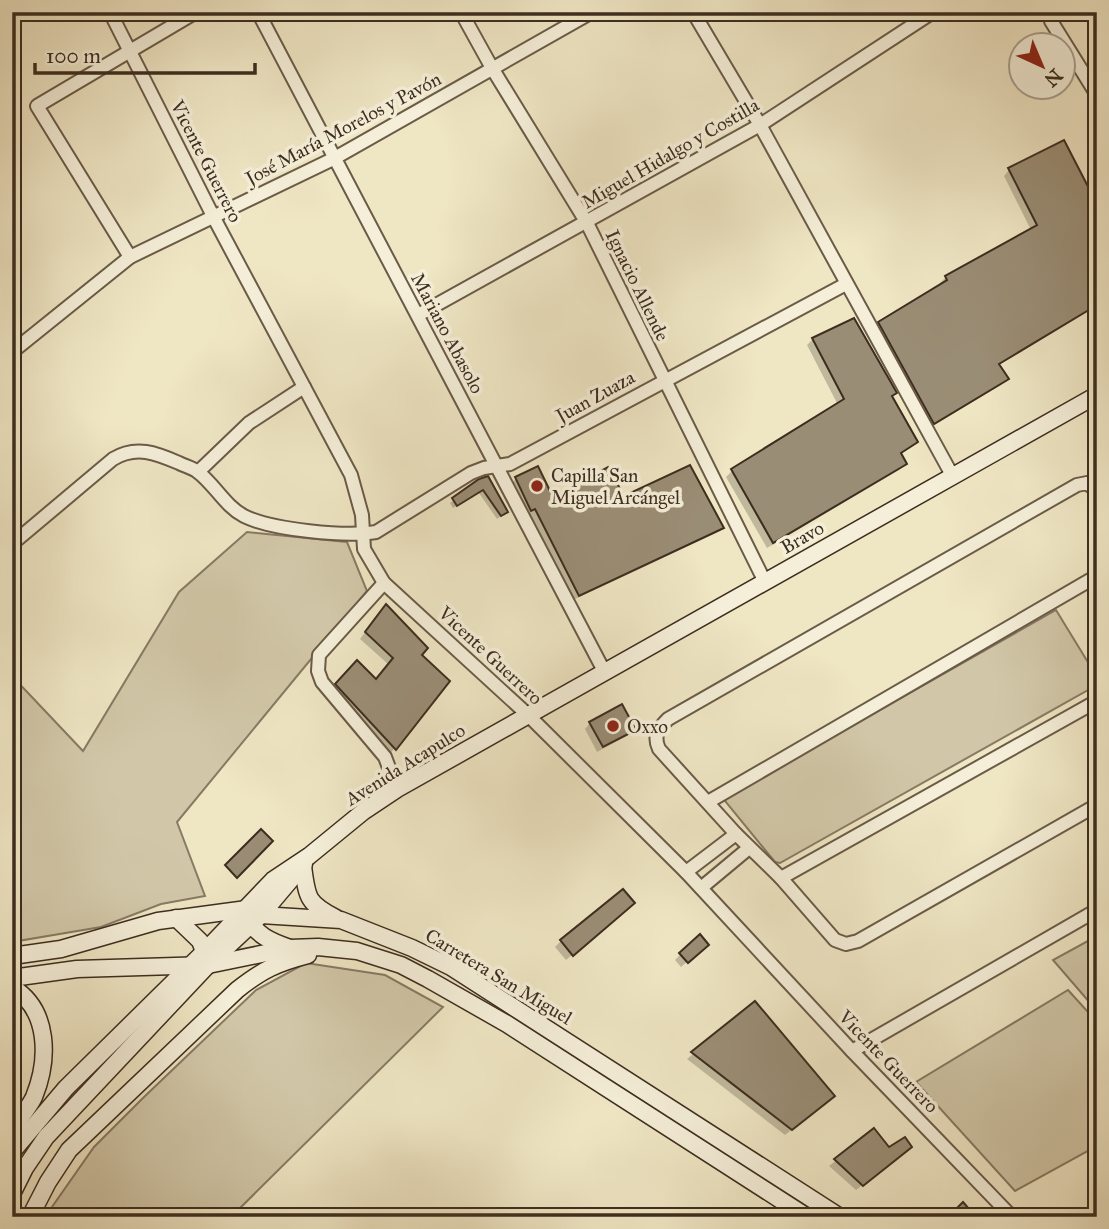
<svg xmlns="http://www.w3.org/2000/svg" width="1109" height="1229" font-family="'IM FELL Great Primer',serif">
<rect width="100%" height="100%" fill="#efe6c4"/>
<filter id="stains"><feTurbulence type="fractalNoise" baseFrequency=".00286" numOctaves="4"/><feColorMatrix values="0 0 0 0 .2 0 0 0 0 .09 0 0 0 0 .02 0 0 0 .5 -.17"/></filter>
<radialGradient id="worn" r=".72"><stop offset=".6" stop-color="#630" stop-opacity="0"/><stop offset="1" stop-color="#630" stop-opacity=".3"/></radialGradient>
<g fill="#d1c7a8" stroke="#877a64" stroke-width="2">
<path d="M247,532L347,542L367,591L177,822L205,896L161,904L101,927L12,942V676L83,751L179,592Z"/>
<path d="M1056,610L1097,677V685L780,863L775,862L725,801L728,796Z"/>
<path d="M1097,936V1011L1053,960Z"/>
<path d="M306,963L385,975L443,1007L231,1217H45L94,1147L143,1098L256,990Z"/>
<path d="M1068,990L1097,1022V1146L1015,1191L916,1082Z"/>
</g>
<g fill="#0003">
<path d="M1009,170L1097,208V248L1090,251L1097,264V306L997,366L1006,379L1001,385L928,428L873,329L879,323L942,286L940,283L946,277L1031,230L1004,176Z"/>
<path d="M853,320L916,442L900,454L905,464L899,470L767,548L726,477L732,471L838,405L807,345L813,339Z"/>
<path d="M537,468L553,499H624L722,527L716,533L573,600L529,514L525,515L510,485L516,479Z"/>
<path d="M480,481L506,512L497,519L479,493L453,508L450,503Z"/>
<path d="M380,612L447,682L389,755L330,691L351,668L375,681L388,664L360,639Z"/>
<path d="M590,723L634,729L628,735L597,752L585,729Z"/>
<path d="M627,909L566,960L555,947L561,941Z"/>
<path d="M701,950L681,967L675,960L681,954Z"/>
<path d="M755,1003L827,1101L785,1135L687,1059Z"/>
<path d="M873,1131L889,1150L904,1153L856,1190L829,1166Z"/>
</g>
<g fill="#9a8d75" stroke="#3d2d1f" stroke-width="2">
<path d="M1064,140L1097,204V246L1091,249L1097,260V305L999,364L1009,379L934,424L878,322L947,280L945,276L1037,225L1008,168Z"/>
<path d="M854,318L897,393L892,396L918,442L901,453L907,464L773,543L731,469L844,399L812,338Z"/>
<path d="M690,465L724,528L579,596L535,509L531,511L515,477L538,466L553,497L608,467L624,496Z"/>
<path d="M488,476L508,512L501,516L483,490L457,506L452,498L479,479Z"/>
<path d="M386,604L428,648L422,655L450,681L396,750L335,684L357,660L376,679L393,658L365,632Z"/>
<path d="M622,704L636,730L603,747L589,722Z"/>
<path d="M261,829L273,841L237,878L225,865Z"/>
<path d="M623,889L635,903L573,956L560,940Z"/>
<path d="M700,934L709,945L688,963L679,953Z"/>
<path d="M755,1001L835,1096L792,1130L691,1052Z"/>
<path d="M874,1128L889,1147L905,1137L912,1147L863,1186L834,1159Z"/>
<path d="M963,1202L976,1217H948Z"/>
</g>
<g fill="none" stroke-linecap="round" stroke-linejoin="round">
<defs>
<g id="street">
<path d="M110,12L214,218L351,475L362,515L364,549L384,583L528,715L686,872L852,1051L1012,1217"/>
<path d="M258,12L604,671"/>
<path d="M461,12L492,68L587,223L765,582"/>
<path d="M693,12L760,125L952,475"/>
<path d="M1052,12L1051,21L1097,95"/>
<path d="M130,257L37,106L196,12"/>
<path d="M418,315L760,125L933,12"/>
<path d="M12,352L130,257L333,159L592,12"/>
<path d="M198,472L249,423L304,387"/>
<path d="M1097,491L1087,483L1077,485L668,719C658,729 653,736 659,749L736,834L781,878L835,940L846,944L858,941L1097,805"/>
<path d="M12,544L113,459C136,445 156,453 179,463C185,466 193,468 198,472C215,485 225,506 244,516C272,530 346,537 376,532L471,473L484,468L510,464L846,284"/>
<path d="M384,583L319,655L318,671L322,682L385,757L397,789"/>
<path d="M708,802L1097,576"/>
<path d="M686,872L736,834"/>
<path d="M781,878L1097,701"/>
<path d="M701,888L749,848"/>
<path d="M852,1051L1097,910"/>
</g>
<g id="secondary">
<path d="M303,866C307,898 307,903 336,918"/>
<path d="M247,915C254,935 272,942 290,948"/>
<path d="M176,918L200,941L207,959"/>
<path d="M12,956L61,949L158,921L247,909L261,915L341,920L412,948L451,967L840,1217"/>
<path d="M12,978L77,969L208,965L290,948L318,947L357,951L401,965L428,979L507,1024L807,1217"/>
<path d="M12,987C50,1010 49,1060 34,1097C28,1110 16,1120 12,1135"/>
<path d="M12,1152L66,1088L205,951L273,880L309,856L364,811L397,789L1097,395"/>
<path d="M12,1194L25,1168L46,1137L208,965L261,915L304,864"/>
<path d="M30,1217L48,1182L69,1150L237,990C262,970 277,963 308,955"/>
</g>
</defs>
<use href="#street" stroke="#6a5b48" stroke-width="16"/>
<use href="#secondary" stroke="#3d2d1f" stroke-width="19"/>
<use href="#street" stroke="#f5efd9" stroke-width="12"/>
<use href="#secondary" stroke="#f5efd9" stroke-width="16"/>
</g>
<g fill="#8f2418" stroke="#f5efd9" stroke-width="2.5">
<circle cx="537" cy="486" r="7"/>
<circle cx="613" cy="726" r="7"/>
</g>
<g text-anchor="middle" stroke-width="7" stroke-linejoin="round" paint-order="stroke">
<g font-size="19" fill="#3d2d1f" stroke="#f5efd9">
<text transform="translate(343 128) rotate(-28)" y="7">José María Morelos y Pavón</text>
<text transform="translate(670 153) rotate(-30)" y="7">Miguel Hidalgo y Costilla</text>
<text transform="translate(207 161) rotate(63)" y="7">Vicente Guerrero</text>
<text transform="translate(638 285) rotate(64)" y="7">Ignacio Allende</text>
<text transform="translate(448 333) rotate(62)" y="7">Mariano Abasolo</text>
<text transform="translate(595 396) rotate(-29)" y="7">Juan Zuaza</text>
<text transform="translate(802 537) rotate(-30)" y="7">Bravo</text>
<text transform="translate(491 655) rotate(43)" y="7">Vicente Guerrero</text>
<text transform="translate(405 764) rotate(-32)" y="7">Avenida Acapulco</text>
<text transform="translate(499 976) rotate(31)" y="7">Carretera San Miguel</text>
<text transform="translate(889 1061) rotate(46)" y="7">Vicente Guerrero</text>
</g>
<g font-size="19" fill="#3d2d1f" stroke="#f5efd9" text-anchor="start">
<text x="551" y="482">Capilla San<tspan x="551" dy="22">Miguel Arcángel</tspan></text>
<text x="627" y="733">Oxxo</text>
</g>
</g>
<rect width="1109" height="1229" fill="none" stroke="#efe6c4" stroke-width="42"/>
<rect x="14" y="14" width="1081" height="1201" fill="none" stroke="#3d2d1f" stroke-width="3.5"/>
<rect x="21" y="21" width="1067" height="1187" fill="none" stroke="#3d2d1f" stroke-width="2"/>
<g transform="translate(1042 66) rotate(136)"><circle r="33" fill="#f5efd9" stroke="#aba18f" stroke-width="2"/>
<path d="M0-5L12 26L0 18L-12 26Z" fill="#8f2418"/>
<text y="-10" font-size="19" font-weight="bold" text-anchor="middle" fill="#3d2d1f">N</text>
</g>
<path d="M35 63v10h220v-10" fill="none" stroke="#3d2d1f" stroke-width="3.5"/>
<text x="46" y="63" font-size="21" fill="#3d2d1f" stroke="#f5efd9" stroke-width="5" paint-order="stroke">100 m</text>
<rect width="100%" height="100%" filter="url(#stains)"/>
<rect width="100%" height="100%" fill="url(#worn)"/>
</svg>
